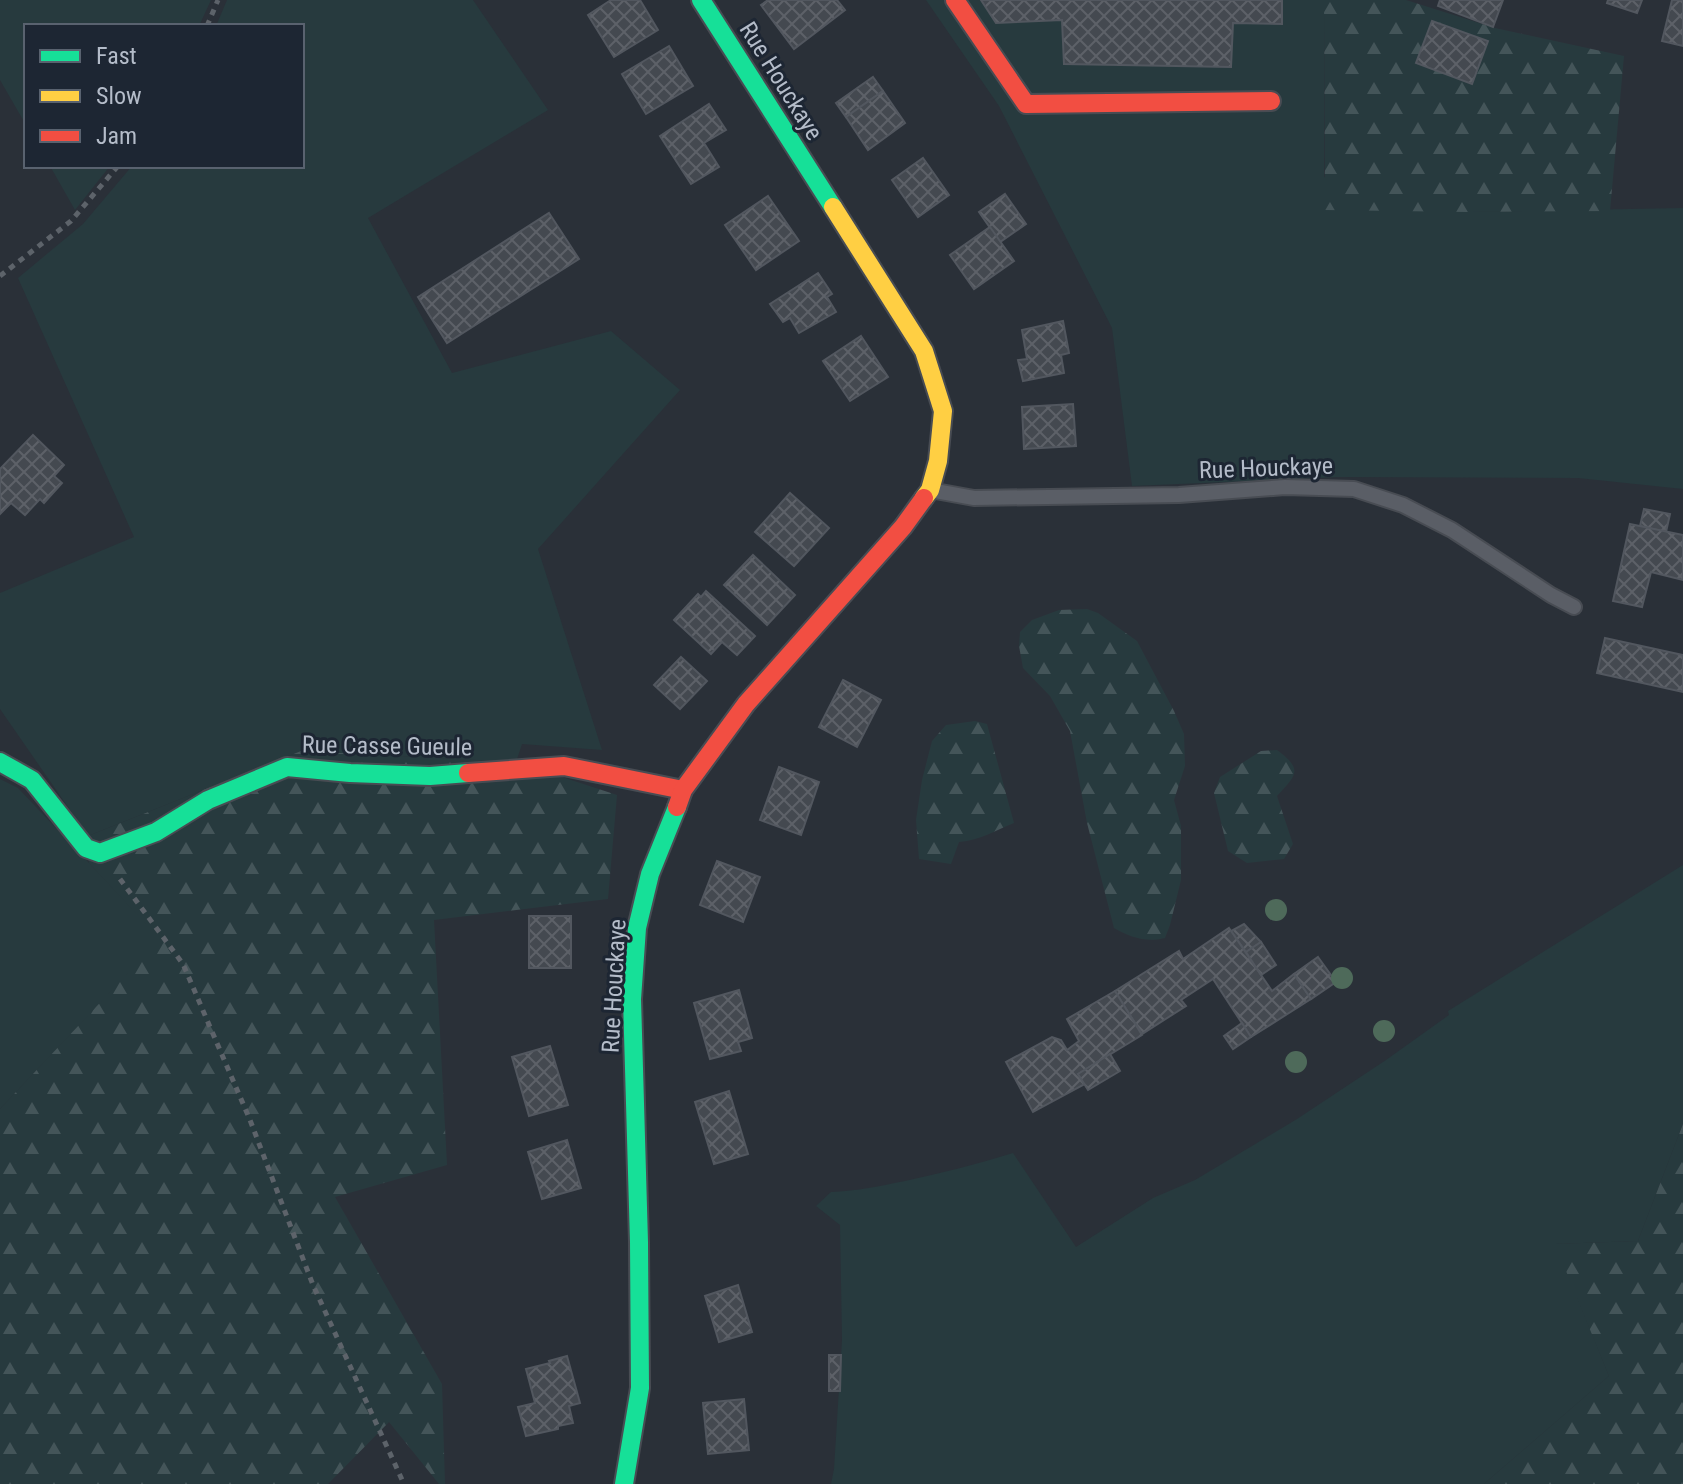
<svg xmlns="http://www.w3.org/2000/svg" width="1683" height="1484" font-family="'Roboto Condensed',sans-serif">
<defs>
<pattern id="forest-firs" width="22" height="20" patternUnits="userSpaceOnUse" patternTransform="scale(2)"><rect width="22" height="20" fill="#273a3e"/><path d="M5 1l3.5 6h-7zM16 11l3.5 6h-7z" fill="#445559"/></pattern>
<pattern id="building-cross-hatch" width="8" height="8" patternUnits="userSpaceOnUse" patternTransform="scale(2)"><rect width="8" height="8" fill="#444950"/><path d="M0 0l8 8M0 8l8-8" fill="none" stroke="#5d6168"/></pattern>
</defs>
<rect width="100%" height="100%" fill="#2a3038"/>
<g fill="#273a3e">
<path d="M0,0H211L199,26H26V125L0,80Z"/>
<path d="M227,0H473L548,110L368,218L452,373L611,331L680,390L538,549L602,750L522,744L516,762L301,751L88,836L0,709V593L134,537L18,278L83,224L132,166H302V26H216Z"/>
<path d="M926,0H1324V177L1467,212L1683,208V489L1578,478L1338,477L1132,486L1112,328L999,106Z"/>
<path d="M50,166H110L75,210Z"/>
<path d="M0,779L18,788L161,939L0,1109Z"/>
<path d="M1683,865V1124L1638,1241L1556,1244L1609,1376L1484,1484H831L834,1469L842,1340L840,1225L816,1206L831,1192C857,1191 880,1186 905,1181C942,1173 977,1164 1013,1153L1076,1247L1153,1198L1195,1180L1297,1119L1386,1060L1449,1015L1448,1011Z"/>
</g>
<g fill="url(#forest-firs)">
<path d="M1324,0H1406L1495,28L1624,56L1610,211L1467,212L1325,210Z"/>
<path d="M1087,609L1098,613L1137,641L1174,711L1184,734L1185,766L1174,800L1181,826V880L1170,925L1165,938C1146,943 1130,937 1114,928L1087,823L1070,731L1050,696L1023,668L1019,646L1020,632L1032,620L1059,610Z"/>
<path d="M975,721L987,724L1014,823C994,831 981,840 959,842L951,864L919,859L916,820L922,780L932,741L946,725Z"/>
<path d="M1277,750C1304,770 1296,775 1277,796L1293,844L1284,859L1247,863L1228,851L1214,793L1220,777L1261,751Z"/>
<path d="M301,751L516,762L617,795L608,899L434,920L447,1165L335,1197L442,1384L445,1484H439L389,1422L328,1484H0V1109L160,939L89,863L88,836Z"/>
<path d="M1683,1124V1484H1484L1609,1376L1555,1244L1638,1241Z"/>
</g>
<g fill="url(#building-cross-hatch)" stroke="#52575f" stroke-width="2">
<path d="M611,0H640L658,30L614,57L588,15Z"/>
<path d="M768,0H837L845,10L794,49L761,5Z"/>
<path d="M981,0H1282V24L1233,23L1231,67L1064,64L1062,20L996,23Z"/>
<path d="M1440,0H1503L1493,27L1438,6Z"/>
<path d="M1608,0H1642L1637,13L1607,3Z"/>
<path d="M1672,0H1683V46L1662,41Z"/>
<path d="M1432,21L1488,41L1472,84L1416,63Z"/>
<path d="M669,46L693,86L646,114L622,74Z"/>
<path d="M873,77L883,91L846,117L836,103Z"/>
<path d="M883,91L905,123L868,150L846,117Z"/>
<path d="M709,104L726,130L704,143L719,167L691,184L660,136Z"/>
<path d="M923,158L949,195L918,217L892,180Z"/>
<path d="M1005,194L1026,224L1000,242L979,212Z"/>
<path d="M768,196L799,241L756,270L725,225Z"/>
<path d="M549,213L579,259L447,343L418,297Z"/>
<path d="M990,227L1014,261L974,289L950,255Z"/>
<path d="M818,273L832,294L827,297L836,312L799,333L790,318L783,322L770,304Z"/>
<path d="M1063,321L1069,353L1061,355L1064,373L1023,381L1018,360L1027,359L1022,330Z"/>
<path d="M861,336L888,377L850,401L823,361Z"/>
<path d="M1073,404L1076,446L1024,449L1022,407Z"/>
<path d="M33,435L64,465L54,476L62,483L44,503L40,499L25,515L11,503L0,514V469Z"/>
<path d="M790,493L829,528L794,566L755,532Z"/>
<path d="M1644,509L1670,514L1666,532L1640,526Z"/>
<path d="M1630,524L1683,535V580L1651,572L1642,607L1613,601Z"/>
<path d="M753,555L795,595L767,625L724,585Z"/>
<path d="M706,591L755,636L737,655L722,642L711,654L674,620L698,594L701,597Z"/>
<path d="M1605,638L1683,655V692L1597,673Z"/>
<path d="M681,657L707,681L680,709L654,685Z"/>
<path d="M843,680L881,700L857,747L819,727Z"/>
<path d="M779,767L819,782L801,835L760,820Z"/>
<path d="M717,861L760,877L743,922L700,905Z"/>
<rect x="529" y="916" width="42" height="52"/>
<path d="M1244,924L1261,942L1246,952L1231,931Z"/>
<path d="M1229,928L1272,991L1294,974L1311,999L1251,1037L1213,979L1181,1000L1186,1006L1142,1034L1115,991L1179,951L1183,959Z"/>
<path d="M1261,942L1276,965L1261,975L1246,952Z"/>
<path d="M1318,957L1336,982L1311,999L1294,974Z"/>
<path d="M739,990L752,1038L738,1042L741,1051L710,1059L694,1003Z"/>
<path d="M1115,991L1142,1035L1078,1074L1085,1084L1033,1112L1006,1062L1052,1037L1061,1040L1067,1050L1079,1041L1067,1019Z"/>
<path d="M1242,1023L1251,1037L1233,1049L1224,1036Z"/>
<path d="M550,1046L568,1105L529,1116L512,1057Z"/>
<path d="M1110,1054L1120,1071L1088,1090L1078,1074Z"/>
<path d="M729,1091L748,1154L714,1164L695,1102Z"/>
<path d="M567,1140L581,1188L542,1199L528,1152Z"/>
<path d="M738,1285L752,1332L719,1342L705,1296Z"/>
<path d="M829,1355H841L840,1391H829Z"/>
<path d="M567,1356L580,1403L569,1406L573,1423L558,1426V1429L526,1436L518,1407L535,1403L526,1369L550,1363L549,1361Z"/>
<path d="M744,1399L749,1450L708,1454L703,1403Z"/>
</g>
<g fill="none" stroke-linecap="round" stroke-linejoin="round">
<defs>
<path id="lane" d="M930,490L974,498L1179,495L1285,487L1354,489L1403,505L1452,530L1551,595L1574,607"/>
<g id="fast">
<path d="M701,0L833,207"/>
<path d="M0,762L32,780L86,848L100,853L156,832L208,800L287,767L350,773L430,776L468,773"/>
<path d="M624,1484L640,1388L639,1242L632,999L637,928L650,874L677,807"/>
</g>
<path id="slow" d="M833,207L924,351L943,411L938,461L930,490L924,498"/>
<g id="jam">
<path d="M955,0L1026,104L1271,101"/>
<path d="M468,773L564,766L683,790"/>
<path d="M677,807L683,790L746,704L903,527L924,498"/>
</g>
</defs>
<use href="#lane" stroke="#484c53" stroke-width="18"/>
<use href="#fast" stroke="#484c53" stroke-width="22"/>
<use href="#slow" stroke="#484c53" stroke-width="22"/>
<use href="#jam" stroke="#484c53" stroke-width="22"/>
<g stroke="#5d636a" stroke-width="5" stroke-dasharray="6 6" stroke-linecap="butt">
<path d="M207,26L218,0"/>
<path d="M0,276L71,221L118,166"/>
<path d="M120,879L183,964L250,1120L313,1285L404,1484"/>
</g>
<use href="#lane" stroke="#5a5e66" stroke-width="14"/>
<use href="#fast" stroke="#16e098" stroke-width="18"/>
<use href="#slow" stroke="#ffcf43" stroke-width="18"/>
<use href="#jam" stroke="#f24e42" stroke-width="18"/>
</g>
<g fill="#4e6a5a">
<circle cx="1276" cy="910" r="11"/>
<circle cx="1342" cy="978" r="11"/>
<circle cx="1384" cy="1031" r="11"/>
<circle cx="1296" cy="1062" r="11"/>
</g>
<g text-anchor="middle" stroke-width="6" stroke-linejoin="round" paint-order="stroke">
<g font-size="24" fill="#b4bcc9" stroke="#1d2633">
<text transform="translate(781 81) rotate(58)" y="8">Rue Houckaye</text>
<text transform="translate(1266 468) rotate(-2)" y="8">Rue Houckaye</text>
<text transform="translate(387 746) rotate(1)" y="8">Rue Casse Gueule</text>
<text transform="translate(614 986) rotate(-87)" y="8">Rue Houckaye</text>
</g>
</g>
<rect x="24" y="24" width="280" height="144" fill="#1d2633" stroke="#59626f" stroke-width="2"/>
<rect x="40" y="50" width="40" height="12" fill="#16e098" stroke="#59626f" stroke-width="2"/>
<text x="96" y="64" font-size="24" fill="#b4bcc9">Fast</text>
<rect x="40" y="90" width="40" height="12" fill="#ffcf43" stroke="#59626f" stroke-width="2"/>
<text x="96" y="104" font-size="24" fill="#b4bcc9">Slow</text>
<rect x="40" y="130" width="40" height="12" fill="#f24e42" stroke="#59626f" stroke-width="2"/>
<text x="96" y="144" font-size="24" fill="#b4bcc9">Jam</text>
</svg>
